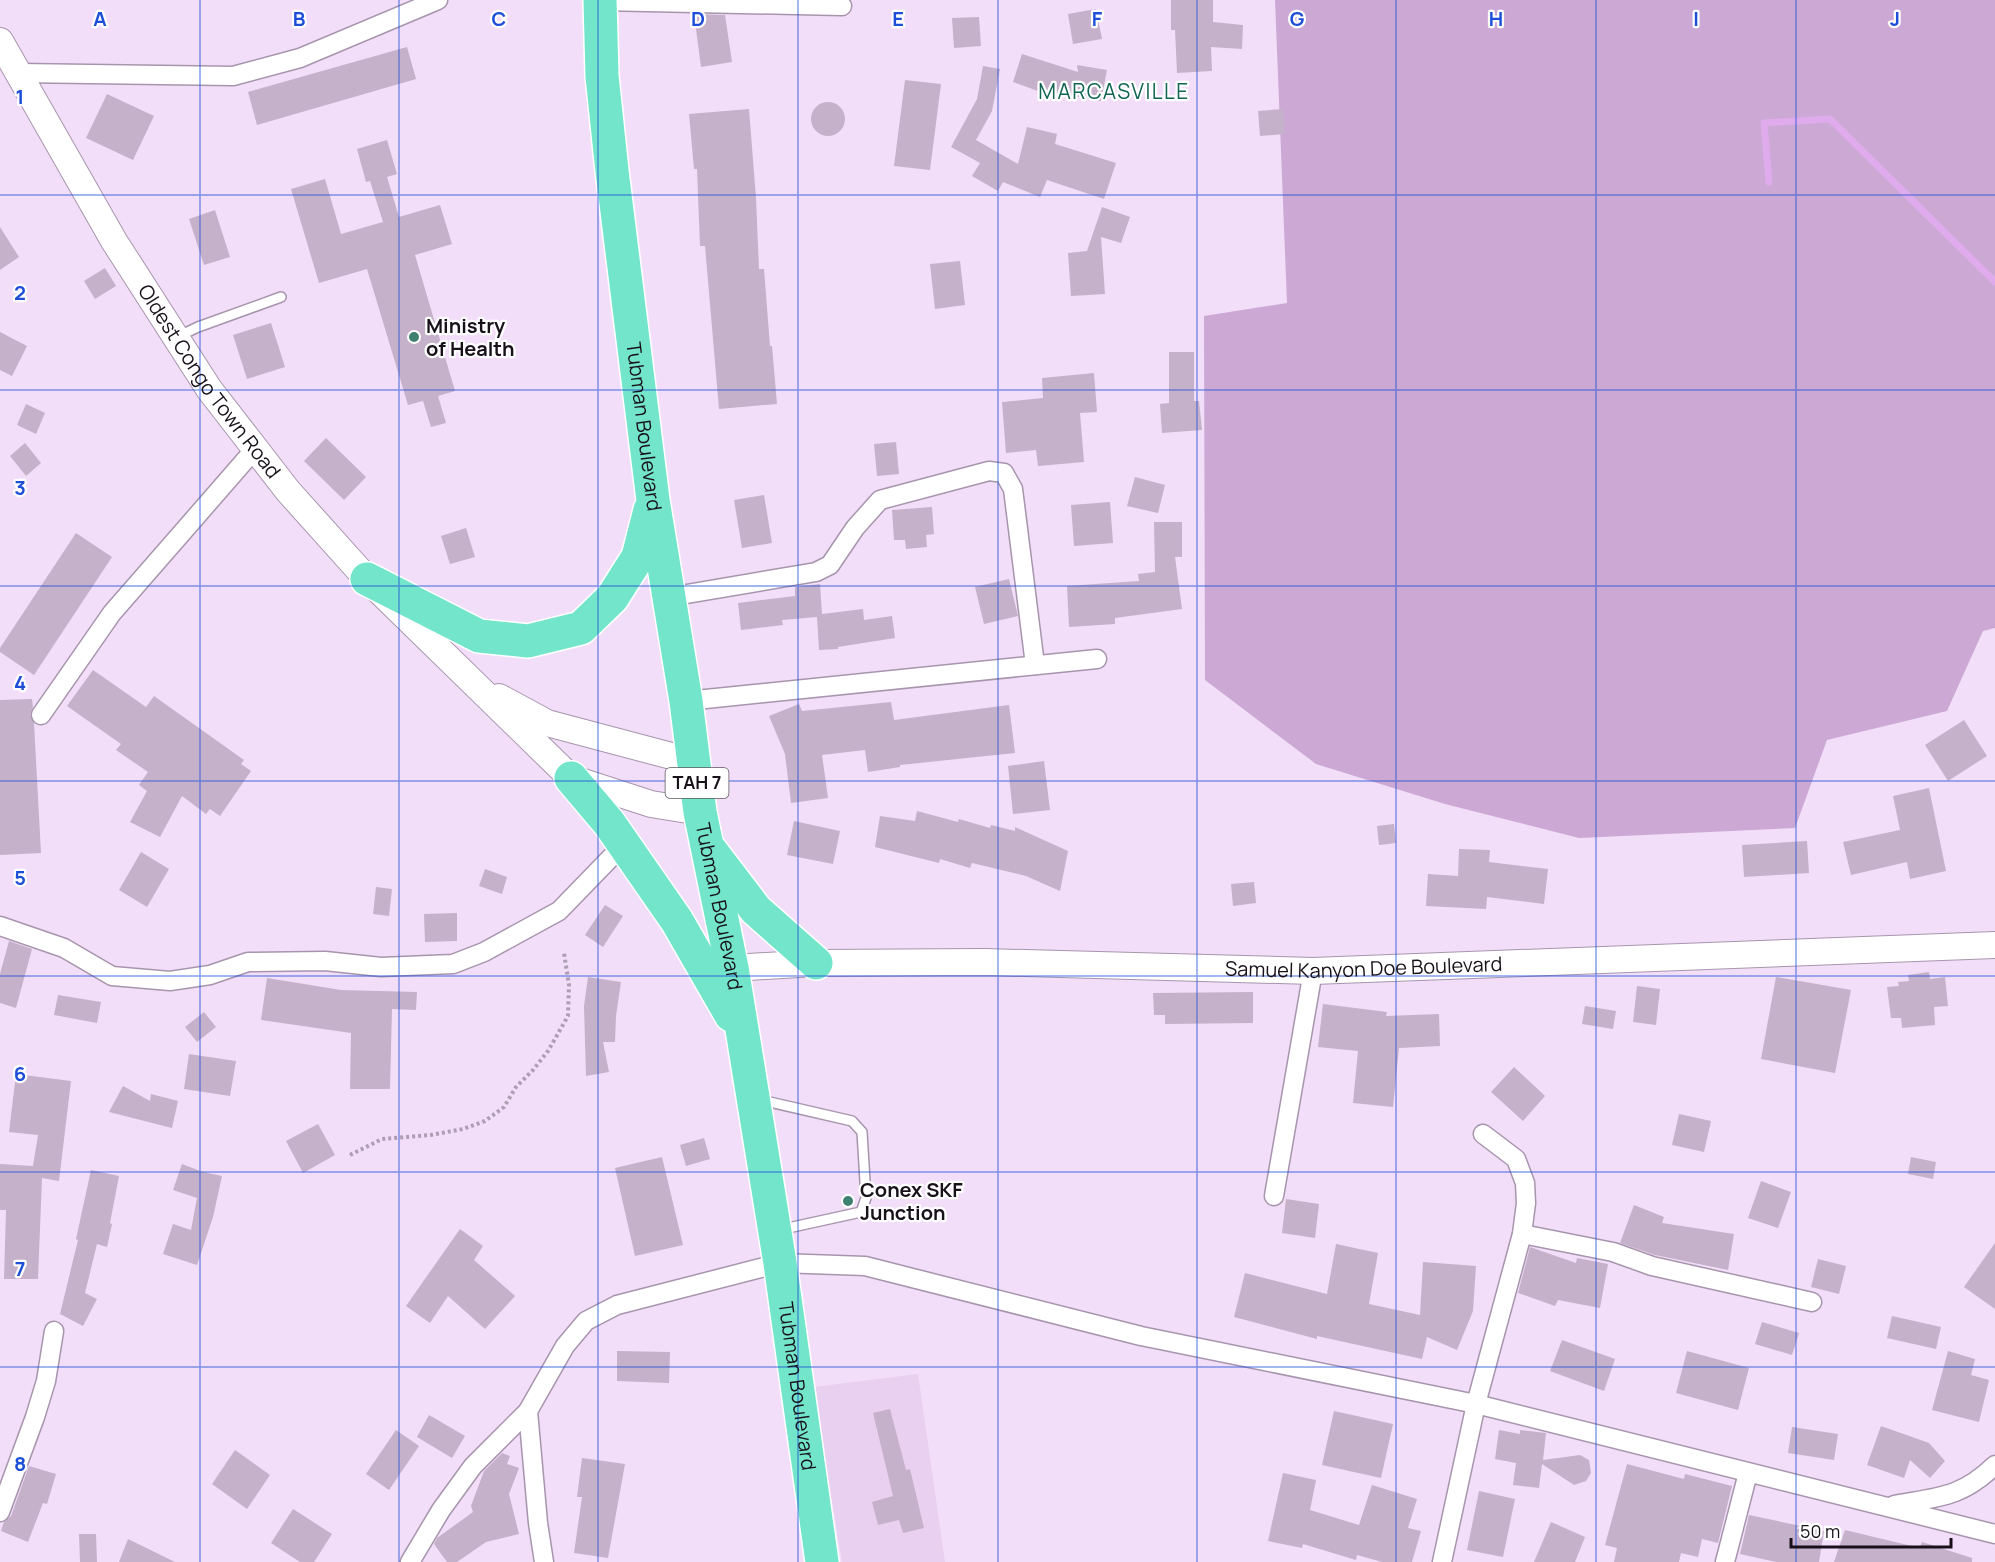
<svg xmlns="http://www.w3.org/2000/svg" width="1995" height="1562" font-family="Manrope,sans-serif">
<rect width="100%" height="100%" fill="#f2def8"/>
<path fill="#e9d0f0" d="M918,1374L945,1562H842L813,1387Z"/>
<path fill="#cba9d4" d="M1275,0H1995V628L1983,631L1947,711L1827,740L1795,828L1579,838L1445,804L1316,764L1205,680L1204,316L1287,303Z"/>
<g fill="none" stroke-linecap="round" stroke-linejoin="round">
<path stroke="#dfabed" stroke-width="7" d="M1769,182L1764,123L1830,119L1995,282"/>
</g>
<g fill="#c5b1ca">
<path d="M1171,0H1213V22L1243,25L1242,49L1211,47L1212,71L1177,73L1175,30H1171Z"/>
<path d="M1096,9L1102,39L1073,44L1068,14Z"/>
<path d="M694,14L725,15L732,62L701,67Z"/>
<path d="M979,17L981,46L954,48L952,18Z"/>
<path d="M407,47L416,79L257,125L248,92Z"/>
<path d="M1022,54L1078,72L1077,65L1107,70L1101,101L1047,91L1046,94L1013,82Z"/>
<path d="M983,66L1000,69L992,111L976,140L1018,164L1027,127L1057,134L1055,144L1116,163L1104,199L1047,180L1040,197L1003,182L998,191L972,176L980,163L951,147L977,99Z"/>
<path d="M905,80L941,84L930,170L894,166Z"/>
<path d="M107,94L154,116L133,160L86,138Z"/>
<circle cx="828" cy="119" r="17"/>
<path d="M749,109L756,198L759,269H764L770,346H772L777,404L719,409L705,246H700L697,169H694L689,114Z"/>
<path d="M1283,109L1285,134L1260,136L1258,111Z"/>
<path d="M387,140L397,174L387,177L399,217L440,205L452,244L415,255L455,391L438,396L446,423L431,427L423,401L408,405L367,269L319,283L291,189L325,179L341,234L383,222L370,181L366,182L357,149Z"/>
<path d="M1102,207L1130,217L1121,243L1101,237L1105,294L1071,296L1068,253L1087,251Z"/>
<path d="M215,210L230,257L204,265L189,219Z"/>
<path d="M0,227L19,257L0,270Z"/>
<path d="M960,261L965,305L935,309L930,264Z"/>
<path d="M105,268L116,286L95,299L84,281Z"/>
<path d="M271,323L285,367L247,379L233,335Z"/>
<path d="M0,332L27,346L12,376L0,370Z"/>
<path d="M1169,352H1194V401H1199L1202,430L1162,433L1160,404L1169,403Z"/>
<path d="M1094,373L1097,412L1080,413L1084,462L1038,466L1036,450L1006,453L1002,402L1043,398L1042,378Z"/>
<path d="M26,404L45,413L36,434L17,425Z"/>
<path d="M326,438L366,477L344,500L304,461Z"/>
<path d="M896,442L899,474L877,476L874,444Z"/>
<path d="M25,443L41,463L26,476L10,456Z"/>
<path d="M1135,477L1165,485L1158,513L1127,506Z"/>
<path d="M764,495L772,543L742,548L734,500Z"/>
<path d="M1110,502L1113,543L1074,546L1071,505Z"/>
<path d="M932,507L934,534L926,535L927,547L906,549L905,540H894L892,510Z"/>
<path d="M1154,522H1182V557H1175L1182,609L1115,618V624L1069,627L1067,586L1139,581L1138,574L1155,572Z"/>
<path d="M466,528L475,557L450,564L441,536Z"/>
<path d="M76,533L112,557L34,675L0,652V648Z"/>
<path d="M1009,579L1018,616L984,624L975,587Z"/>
<path d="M820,584L822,614L863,609L864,620L892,616L895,638L838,647V649L819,650L817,617L782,620L783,625L741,630L738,603L795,596V587Z"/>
<path d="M93,670L146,707L154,696L244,760L241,764L251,771L220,816L210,809L206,814L182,796L160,837L130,822L147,791L139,785L148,772L116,750L121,744L67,706Z"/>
<path d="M32,699L33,707L30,715L34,723L41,853L0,855V700Z"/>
<path d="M891,702L894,720L1009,705L1015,753L900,765V767L868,772L865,750L822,755L828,798L791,803L785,754L769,716L799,704L802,711Z"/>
<path d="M1964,720L1987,756L1948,781L1925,745Z"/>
<path d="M1044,761L1050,810L1013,814L1008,766Z"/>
<path d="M1929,788L1946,871L1910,879L1907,862L1851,875L1843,842L1900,830L1893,796Z"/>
<path d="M917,811L958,822L959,819L990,828L991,825L1015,831V827L1068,851L1060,891L1026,876L972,863L970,868L940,859L939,863L875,847L880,816L915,821Z"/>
<path d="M794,821L840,831L833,864L787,855Z"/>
<path d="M1394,824L1396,843L1379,845L1377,826Z"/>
<path d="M1807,841L1809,873L1744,877L1742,845Z"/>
<path d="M1459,849L1490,850L1489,862L1548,869L1544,904L1487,897L1486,909L1426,906L1428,874L1458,876Z"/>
<path d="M141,852L169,869L147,907L119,890Z"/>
<path d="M485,869L507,877L502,894L479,886Z"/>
<path d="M1254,882L1256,903L1233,906L1231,884Z"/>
<path d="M376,887L392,889L389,916L373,914Z"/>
<path d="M605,905L623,916L603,947L585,935Z"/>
<path d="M457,913V941L425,942L424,914Z"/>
<path d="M9,941L32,949L16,1008L0,1003V974Z"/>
<path d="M1929,972L1930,979L1945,977L1948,1006L1934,1007L1935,1025L1902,1028L1901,1018H1891L1887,987L1899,986L1898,982L1909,981L1908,975Z"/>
<path d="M588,977L621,982L616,1016L615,1042H603L609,1072L586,1076L584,1006Z"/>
<path d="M1776,977L1851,990L1835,1073L1761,1059Z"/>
<path d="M267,978L341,990L417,992L416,1010L392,1009L390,1089H350L351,1033L261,1020Z"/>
<path d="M1637,986L1660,989L1656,1025L1633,1022Z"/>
<path d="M1253,992V1023L1165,1024V1015H1154L1153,993Z"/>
<path d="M58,995L101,1002L97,1023L54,1015Z"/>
<path d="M1323,1004L1387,1012L1386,1016L1439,1014L1440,1046L1399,1048L1393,1107L1353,1103L1358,1051L1318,1047Z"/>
<path d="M1585,1006L1616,1011L1613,1029L1582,1024Z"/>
<path d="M204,1012L216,1027L197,1042L185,1027Z"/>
<path d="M189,1054L236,1061L230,1096L184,1089Z"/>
<path d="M1514,1067L1545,1096L1523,1121L1491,1092Z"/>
<path d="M16,1074L71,1081L59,1181L42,1178L38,1279H4L6,1210H0V1164L33,1166L38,1135L9,1132Z"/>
<path d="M123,1086L150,1101L151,1094L178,1101L172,1128L109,1112Z"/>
<path d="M1679,1114L1711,1121L1704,1152L1672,1145Z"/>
<path d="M318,1124L335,1155L303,1173L286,1141Z"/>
<path d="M704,1138L710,1159L686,1166L680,1145Z"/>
<path d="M662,1157L683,1245L635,1256L615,1168Z"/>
<path d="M1911,1157L1936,1162L1933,1179L1908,1174Z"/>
<path d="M182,1164L203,1172L222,1176L213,1217L197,1265L163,1254L173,1224L191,1230L197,1198L173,1190Z"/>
<path d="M91,1170L119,1176L110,1223L112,1224L107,1247L97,1244L85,1293L97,1299L83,1326L60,1314L78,1240L76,1239Z"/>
<path d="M1761,1181L1791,1192L1778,1228L1748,1218Z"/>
<path d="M1286,1199L1319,1204L1315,1238L1282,1233Z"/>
<path d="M1634,1205L1664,1217L1662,1223L1734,1234L1728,1270L1655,1255L1620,1243Z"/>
<path d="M460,1229L483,1246L474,1260L515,1296L485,1329L448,1296L430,1323L406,1306Z"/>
<path d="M1995,1243V1309L1964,1287Z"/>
<path d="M1336,1244L1378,1253L1369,1304L1420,1315L1423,1262L1476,1266L1473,1311L1457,1350L1427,1337L1422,1359L1317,1336V1339L1234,1317L1245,1273L1327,1294Z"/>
<path d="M1530,1247L1576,1263L1577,1258L1608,1264L1600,1308L1558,1300L1555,1306L1518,1293Z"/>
<path d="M1818,1259L1846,1266L1839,1294L1811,1287Z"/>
<path d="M1892,1316L1941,1327L1936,1349L1887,1338Z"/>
<path d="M1762,1322L1799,1333L1792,1355L1755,1344Z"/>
<path d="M1562,1340L1615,1359L1604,1391L1550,1371Z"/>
<path d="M617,1351L670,1352L669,1383L617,1381Z"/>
<path d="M1687,1351L1749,1368L1738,1410L1676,1393Z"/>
<path d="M1948,1351L1975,1359L1971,1375L1989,1380L1979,1422L1932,1410Z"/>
<path d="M890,1409L906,1470L910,1469L924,1528L903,1533L899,1520L878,1525L872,1502L893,1496L873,1413Z"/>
<path d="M1334,1411L1393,1424L1381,1478L1322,1465Z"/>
<path d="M429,1415L465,1436L452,1458L417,1437Z"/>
<path d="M1881,1426L1929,1443L1945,1461L1930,1478L1910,1460L1904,1478L1867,1465Z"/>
<path d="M1792,1427L1838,1434L1834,1460L1788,1453Z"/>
<path d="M396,1430L419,1446L389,1490L366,1474Z"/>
<path d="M1499,1430L1520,1434V1430L1546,1433L1543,1460L1580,1455L1589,1460L1591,1473L1586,1481L1574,1485L1542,1464L1539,1488L1513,1485L1516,1463L1495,1459Z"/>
<path d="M235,1450L270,1475L247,1509L212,1484Z"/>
<path d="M502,1453L510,1456L507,1464L519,1468L509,1494L519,1534L486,1542L457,1562H447L434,1544L437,1538L473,1512L471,1506L484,1471Z"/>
<path d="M582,1458L625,1464L608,1558L574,1553L582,1497H577Z"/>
<path d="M1627,1464L1684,1479L1685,1474L1732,1486L1718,1543L1702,1539L1698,1557L1681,1553L1679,1562H1614L1617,1548L1605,1545Z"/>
<path d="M29,1466L56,1474L47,1504L43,1503L28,1542L1,1531L4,1522L11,1516Z"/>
<path d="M1283,1473L1316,1480L1310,1510L1359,1525L1372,1485L1417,1499L1408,1528L1421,1531L1412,1562H1382L1357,1555L1356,1560L1303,1544L1302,1548L1268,1541Z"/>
<path d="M1479,1491L1515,1499L1503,1557L1467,1550Z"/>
<path d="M293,1509L332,1534L314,1562H300L271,1543Z"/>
<path d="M1749,1515L1824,1531L1819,1562H1776L1740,1554Z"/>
<path d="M1551,1522L1585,1537L1575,1562H1534Z"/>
<path d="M1845,1530L1920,1548L1922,1542L1972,1558V1562H1834Z"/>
<path d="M79,1534H96L97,1562H80Z"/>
<path d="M128,1539L175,1562H119Z"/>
</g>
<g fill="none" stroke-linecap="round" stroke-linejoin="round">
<defs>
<g id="lane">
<path d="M177,337L198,327L281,297"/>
<path d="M761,1100L852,1121L862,1132L866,1198L861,1212L779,1230"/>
</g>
<g id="street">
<path d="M600,1L842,6"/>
<path d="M18,73L233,76L300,58L438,0"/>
<path d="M669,597L816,572L830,565L855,528L880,500L989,471L1004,473L1013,489L1035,665"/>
<path d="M686,701L1097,659"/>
<path d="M41,715L112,613L255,449"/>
<path d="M0,926L64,948L112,976L170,981L210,975L248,962L325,961L381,967L453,964L484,952L559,911L624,844"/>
<path d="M1274,1196L1313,971"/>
<path d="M1522,1234L1613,1252L1652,1266L1812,1302"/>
<path d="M1894,1505C1938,1497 1961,1498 1995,1465"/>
<path d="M0,1512L35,1417L46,1381L54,1331"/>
<path d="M410,1562L441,1510L473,1466L528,1411"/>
<path d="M544,1562L538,1523L528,1411L565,1346L586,1321L617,1305L780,1263L865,1266L1141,1336L1476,1404L1995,1534"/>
<path d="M1442,1562L1476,1404L1522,1234L1526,1203L1525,1183L1516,1159L1483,1134"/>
<path d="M1725,1562L1748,1473"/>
</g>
<g id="secondary">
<path id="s1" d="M0,41L114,241L209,389L288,491L367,579L571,778L651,804L700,812"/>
<path d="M499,697L547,723L694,762"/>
<path id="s2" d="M732,968L816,963L985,962L1313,971L1995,945"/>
</g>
<g id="highway">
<path id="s3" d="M600,0L602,76L612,171L653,500L686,701L700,812L732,968L780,1263L822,1562"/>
<path d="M367,579L479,636L528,641L581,628L612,598L638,557L650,510"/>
<path d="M571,778L609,823L677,921L731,1015"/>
<path d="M711,851L756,910L816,963"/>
</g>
</defs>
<use href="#lane" stroke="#a795ad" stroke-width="12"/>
<use href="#street" stroke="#a795ad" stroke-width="21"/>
<use href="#secondary" stroke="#a795ad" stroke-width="28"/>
<use href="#highway" stroke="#fff" stroke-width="36"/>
<path stroke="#ae9eb3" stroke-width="4" stroke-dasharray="3 3" stroke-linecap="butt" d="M350,1155L382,1139L431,1135L463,1129L485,1121L504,1107L516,1087L533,1070L548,1051L568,1016L569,985L564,953"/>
<use href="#lane" stroke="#fff" stroke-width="9"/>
<use href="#street" stroke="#fff" stroke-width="18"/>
<use href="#secondary" stroke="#fff" stroke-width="26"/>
<use href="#highway" stroke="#73e5cb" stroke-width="33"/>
</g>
<path fill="none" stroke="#1d4ed8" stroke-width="1.5" stroke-opacity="0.55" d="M200,0V1562M399,0V1562M598,0V1562M798,0V1562M998,0V1562M1197,0V1562M1396,0V1562M1596,0V1562M1796,0V1562M0,195H1995M0,390H1995M0,586H1995M0,781H1995M0,976H1995M0,1172H1995M0,1367H1995"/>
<g fill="#3f8171" stroke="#fff" stroke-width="2">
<circle cx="414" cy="337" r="6"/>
<circle cx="848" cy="1201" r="6"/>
</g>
<g text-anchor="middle" stroke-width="4.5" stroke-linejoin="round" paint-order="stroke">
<rect fill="#fff" stroke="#5d585f" stroke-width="1.5" x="665.5" y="768" width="63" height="30" rx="4.5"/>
<g font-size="18" font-weight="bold" fill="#18111a">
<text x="697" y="789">TAH 7</text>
</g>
<g font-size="20" font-weight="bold" fill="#18111a" stroke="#fff" text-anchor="start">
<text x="426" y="333">Ministry<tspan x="426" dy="23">of Health</tspan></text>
<text x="860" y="1197">Conex SKF<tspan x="860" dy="23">Junction</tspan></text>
</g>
<g font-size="20" fill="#18111a" stroke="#fff">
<text dy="7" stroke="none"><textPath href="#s1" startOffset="400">Oldest Congo Town Road</textPath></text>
<text dy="7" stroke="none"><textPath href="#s3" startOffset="429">Tubman Boulevard</textPath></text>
<text dy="7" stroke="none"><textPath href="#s3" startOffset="915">Tubman Boulevard</textPath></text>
<text dy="7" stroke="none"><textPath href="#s2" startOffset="632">Samuel Kanyon Doe Boulevard</textPath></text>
<text dy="7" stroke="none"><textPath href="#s3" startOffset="1401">Tubman Boulevard</textPath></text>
</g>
<g font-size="21" letter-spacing="1.5" fill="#116555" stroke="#fff">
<text x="1114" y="99">MARCASVILLE</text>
</g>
</g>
<g font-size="20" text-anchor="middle" font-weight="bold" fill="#1d4ed8" stroke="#fff" stroke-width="4.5" stroke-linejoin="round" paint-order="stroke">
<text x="100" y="26">A</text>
<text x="299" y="26">B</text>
<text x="499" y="26">C</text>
<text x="698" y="26">D</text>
<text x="898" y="26">E</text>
<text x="1097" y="26">F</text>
<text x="1297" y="26">G</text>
<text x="1496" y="26">H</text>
<text x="1696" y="26">I</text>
<text x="1895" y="26">J</text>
<text x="20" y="104">1</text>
<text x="20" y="300">2</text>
<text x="20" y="495">3</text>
<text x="20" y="690">4</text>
<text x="20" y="885">5</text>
<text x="20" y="1081">6</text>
<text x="20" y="1276">7</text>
<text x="20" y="1471">8</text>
</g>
<path d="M1791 1538v9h160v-9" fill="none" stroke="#18111a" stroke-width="3"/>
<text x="1800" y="1538" font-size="18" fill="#18111a" stroke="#ffffff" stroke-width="4.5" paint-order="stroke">50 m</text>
</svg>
